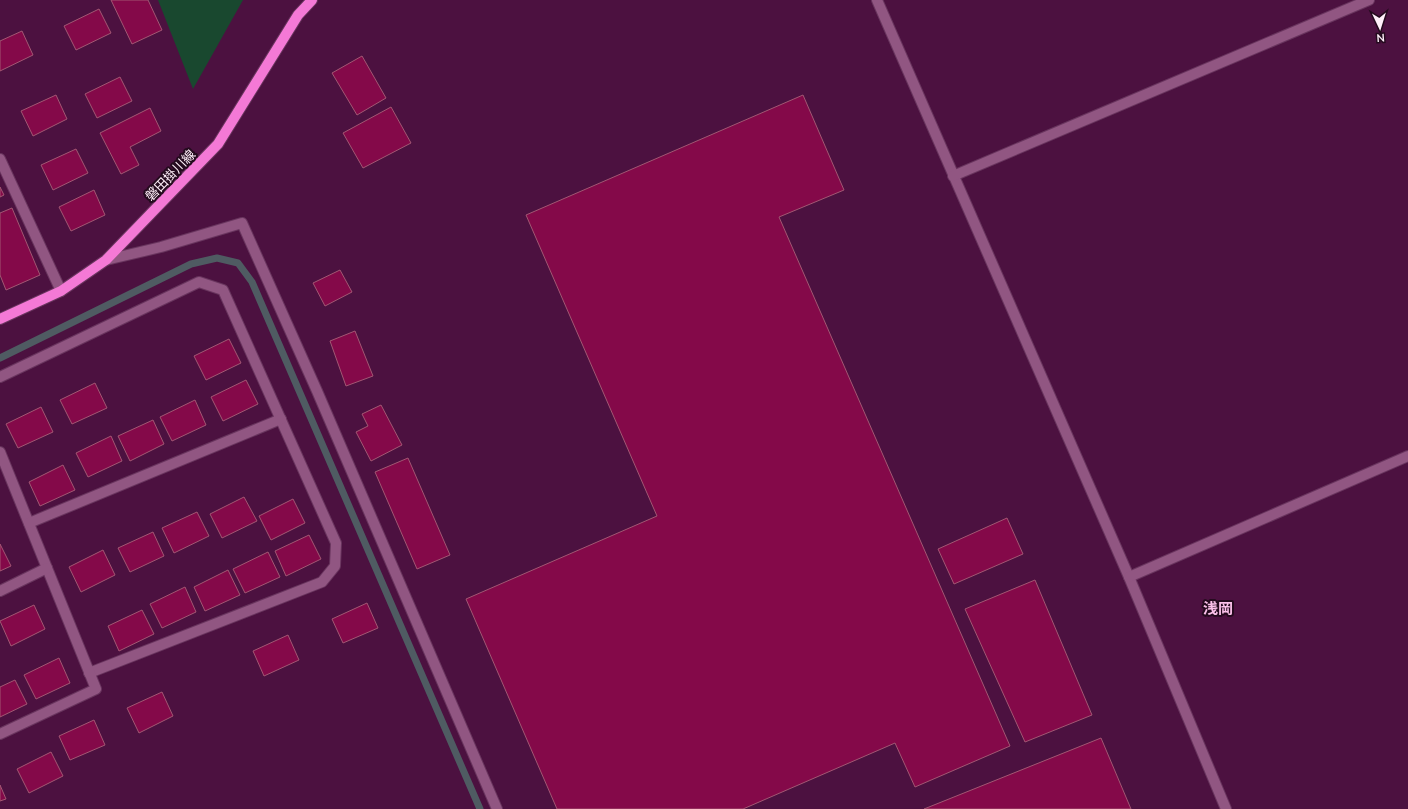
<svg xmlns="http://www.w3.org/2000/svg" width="1408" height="809" font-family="'Nunito Sans','Noto Sans JP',sans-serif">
<rect width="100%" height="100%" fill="#4c1140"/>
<path fill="#19482f" d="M158,0H243L193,89Z"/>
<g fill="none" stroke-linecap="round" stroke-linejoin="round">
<path stroke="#4f5b62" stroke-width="7" d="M0,358L191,264L217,258L238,263L252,282L480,809"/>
</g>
<g fill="#840949" stroke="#a25773">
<path d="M111,0H148L162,30L132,44Z"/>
<path d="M99,9L111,33L76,50L64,26Z"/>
<path d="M22,31L33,55L0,71V41Z"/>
<path d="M362,56L386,98L357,115L332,73Z"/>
<path d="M120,77L132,101L97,118L85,94Z"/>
<path d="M56,95L67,119L33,136L21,111Z"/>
<path d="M803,95L844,190L779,217L1010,746L915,787L895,743L743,809H557L466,599L657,516L526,215Z"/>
<path d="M391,107L411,143L363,168L343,133Z"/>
<path d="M150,108L161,131L130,147L139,165L121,174L100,133Z"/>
<path d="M76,149L88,173L53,190L41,165Z"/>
<path d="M0,187L4,195L0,197Z"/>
<path d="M94,190L105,215L71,231L59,207Z"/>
<path d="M12,208L40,275L6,290L0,275V213Z"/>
<path d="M340,270L352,292L325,306L313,283Z"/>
<path d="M355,331L373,376L346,386L330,341Z"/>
<path d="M229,339L241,363L206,380L194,356Z"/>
<path d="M246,380L258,404L223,421L211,397Z"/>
<path d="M95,383L107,408L72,424L60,400Z"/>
<path d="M195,400L206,425L172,441L160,417Z"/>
<path d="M381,405L402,445L371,461L356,432L368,426L362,414Z"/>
<path d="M41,407L53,432L18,448L6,424Z"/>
<path d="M153,420L164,444L130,461L118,436Z"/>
<path d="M111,436L122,461L88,477L76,453Z"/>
<path d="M408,458L450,555L417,569L375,472Z"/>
<path d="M63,465L75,490L40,506L29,482Z"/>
<path d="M244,497L257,521L222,538L210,514Z"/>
<path d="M293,499L305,523L271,540L259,516Z"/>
<path d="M197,512L209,536L174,553L162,528Z"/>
<path d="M1007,518L1023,554L954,584L938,549Z"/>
<path d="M153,532L164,556L130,572L118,548Z"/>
<path d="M309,535L321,559L286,576L275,551Z"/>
<path d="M0,544L11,566L0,571Z"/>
<path d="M103,550L115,575L81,592L69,567Z"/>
<path d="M268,552L280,577L245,593L233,569Z"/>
<path d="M228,570L240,595L205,611L194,587Z"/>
<path d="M1035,580L1092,715L1025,742L965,609Z"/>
<path d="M185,587L196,612L162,628L150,604Z"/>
<path d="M367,603L378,628L343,643L332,619Z"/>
<path d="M34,605L45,629L11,646L0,621Z"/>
<path d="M142,610L154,634L119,651L108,626Z"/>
<path d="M288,635L299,660L264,676L253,651Z"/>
<path d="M59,658L70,683L36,699L24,675Z"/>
<path d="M15,680L27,704L0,717V687Z"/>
<path d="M162,692L173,716L139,733L127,708Z"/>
<path d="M94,720L105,745L70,760L59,736Z"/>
<path d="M1101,738L1131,809H924Z"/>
<path d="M51,752L63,776L29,793L17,769Z"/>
<path d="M0,785L6,799L0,801Z"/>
</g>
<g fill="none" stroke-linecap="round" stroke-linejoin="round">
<defs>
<g id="minor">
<path d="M877,0L1129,577L1226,809"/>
<path d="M0,159L61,291"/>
<path d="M953,176L1369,0"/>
<path d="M106,260L161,247L242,223L317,391L497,809"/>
<path d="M0,377L199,282L223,290L336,543L335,566L322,582L89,673"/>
<path d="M0,452L96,689L0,734"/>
<path d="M29,523L281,419"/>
<path d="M1129,577L1408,456"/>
<path d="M0,591L47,568"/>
</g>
<path id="major" d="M0,319L61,291L106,260L218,144L298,15L312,0"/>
</defs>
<use href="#minor" stroke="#69355e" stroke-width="12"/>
<use href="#major" stroke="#69355e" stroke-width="12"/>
<use href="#minor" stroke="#915682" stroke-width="10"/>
<use href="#major" stroke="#f479d6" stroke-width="10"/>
</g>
<g text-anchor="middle" stroke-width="4" stroke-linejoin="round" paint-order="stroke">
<g font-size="13" fill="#fff0fa" stroke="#240b1e">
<text transform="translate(170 175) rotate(-46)" y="5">磐田掛川線</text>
</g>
<g font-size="15" font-weight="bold" fill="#fbc1ea" stroke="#240b1e">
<text x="1218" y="614">浅岡</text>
</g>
</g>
<g transform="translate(1380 28) rotate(176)" stroke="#240b1e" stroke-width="3" paint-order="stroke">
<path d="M0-3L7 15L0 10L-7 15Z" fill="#fff0fa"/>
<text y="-6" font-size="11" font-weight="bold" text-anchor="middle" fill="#fff0fa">N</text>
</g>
</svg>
